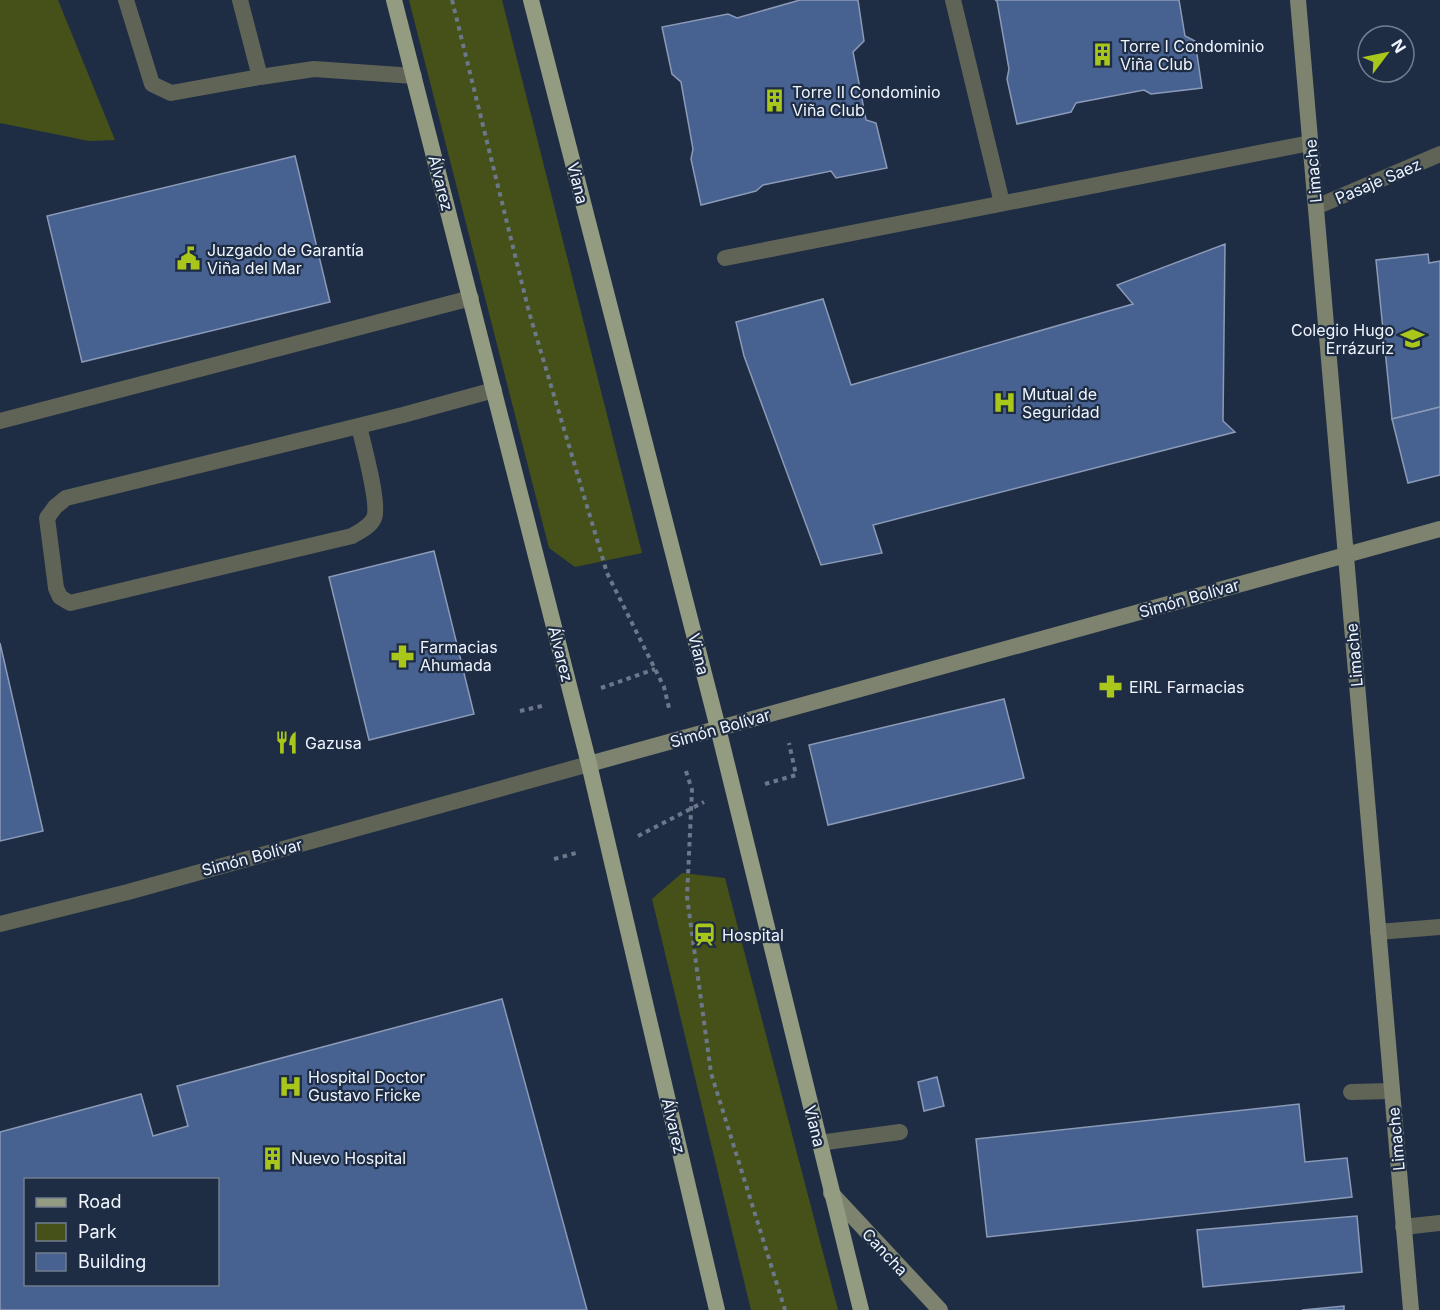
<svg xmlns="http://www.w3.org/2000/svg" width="1440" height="1310" font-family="Inter,sans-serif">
<rect width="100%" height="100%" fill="#1f2d44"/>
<g fill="#455118">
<path d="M0,0H58L115,140L89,141L0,123Z"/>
<path d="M409,0H502L642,553L575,567L549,548Z"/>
<path d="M682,873L725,878L838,1310H751L652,899Z"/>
</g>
<g fill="#476190" stroke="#8a9ab7" stroke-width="1.5" fill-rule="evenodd">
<path d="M800,0H858L864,41L853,52L866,120L876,123L887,168L836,178L831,171L763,185L756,191L701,205L691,159L693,149L681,82L672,74L662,27L728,14L737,18Z"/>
<path d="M995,0H1179L1185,36L1195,41L1202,88L1151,94L1144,90L1076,103L1071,112L1017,124L1007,79L1009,69L997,1Z"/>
<path d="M295,156L330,302L82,362L47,216Z"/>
<path d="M1225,244L1223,421L1235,432L873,525L882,553L821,565L744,356L736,322L823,299L851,385L1133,304L1117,285Z"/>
<path d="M1428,254L1429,263L1440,261V407L1392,419L1376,260Z"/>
<path d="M1440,407V475L1408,483L1392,419Z"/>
<path d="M434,551L474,714L369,740L329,577Z"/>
<path d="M0,643L43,831L0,841Z"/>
<path d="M1004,699L1024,778L828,825L809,745Z"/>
<path d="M502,999L587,1310H0V1132L141,1094L153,1136L188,1126L177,1086ZM26,1180H218V1284H26Z"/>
<path d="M937,1077L944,1106L924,1111L918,1082Z"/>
<path d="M1299,1104L1305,1162L1347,1158L1352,1197L987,1237L976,1139Z"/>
<path d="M1357,1216L1362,1272L1203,1287L1197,1230Z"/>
<path d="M1344,1306V1310H1302Z"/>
</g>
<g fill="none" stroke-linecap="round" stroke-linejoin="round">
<g stroke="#6c7789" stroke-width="4" stroke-dasharray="4.5 4.5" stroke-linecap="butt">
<path d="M452,0L529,312L607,573L664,687L669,708"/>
<path d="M601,688L655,669"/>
<path d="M520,711L542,706"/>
<path d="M686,771L692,790L687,897L711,1073L785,1310"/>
<path d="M765,784L796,775L789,743"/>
<path d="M638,836L704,802"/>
<path d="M554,859L576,853"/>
</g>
<g stroke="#606457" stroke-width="16">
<path d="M126,0L152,84L171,93L260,77L314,69L414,76"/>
<path d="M240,0L260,77"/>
<path d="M953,0L1002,203"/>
<path d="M725,258L1310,143"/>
<path d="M0,421L471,298"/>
<path d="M359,426C363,444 380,504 374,518C370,527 359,532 352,536L70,603L60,597L56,588L47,518L55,507L66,498L403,415L494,390"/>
<path d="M1351,1092L1391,1091"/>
<path d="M819,1143L900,1132"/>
</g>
<g stroke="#606457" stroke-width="16">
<path d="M1316,207L1440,154"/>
<path d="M1378,932L1440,927"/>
<path d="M1403,1227L1440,1223"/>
</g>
<path stroke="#606457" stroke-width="16" d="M0,924L128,892L589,764"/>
<g stroke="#7d836e" stroke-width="16">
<path d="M1298,0L1411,1310"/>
<path d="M589,764L1440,529"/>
<path d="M831,1193L940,1310"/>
</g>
<g stroke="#939b80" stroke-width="16">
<path d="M394,0L589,764L717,1310"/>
<path d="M531,0L718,728L861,1310"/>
</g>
</g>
<defs>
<symbol id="building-bare" viewBox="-9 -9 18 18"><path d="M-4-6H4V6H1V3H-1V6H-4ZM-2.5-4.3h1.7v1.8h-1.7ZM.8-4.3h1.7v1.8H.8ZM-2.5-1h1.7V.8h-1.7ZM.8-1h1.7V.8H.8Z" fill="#a9c71a" stroke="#1f2d44" stroke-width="2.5" paint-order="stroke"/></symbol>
<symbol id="civic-bare" viewBox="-9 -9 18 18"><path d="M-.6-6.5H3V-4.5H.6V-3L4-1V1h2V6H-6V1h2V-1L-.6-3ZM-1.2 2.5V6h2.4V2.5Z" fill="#a9c71a" stroke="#1f2d44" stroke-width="2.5" paint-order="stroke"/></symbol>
<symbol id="school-bare" viewBox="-9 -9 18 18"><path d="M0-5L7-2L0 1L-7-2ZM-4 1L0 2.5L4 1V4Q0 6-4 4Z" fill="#a9c71a" stroke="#1f2d44" stroke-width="2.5" paint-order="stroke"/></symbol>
<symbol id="hospital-bare" viewBox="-9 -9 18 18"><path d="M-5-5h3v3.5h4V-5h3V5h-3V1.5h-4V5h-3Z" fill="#a9c71a" stroke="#1f2d44" stroke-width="2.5" paint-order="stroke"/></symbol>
<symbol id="pharmacy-bare" viewBox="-9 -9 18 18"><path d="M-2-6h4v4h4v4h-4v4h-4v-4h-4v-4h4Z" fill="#a9c71a" stroke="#1f2d44" stroke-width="2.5" paint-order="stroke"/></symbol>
<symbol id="restaurant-bare" viewBox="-9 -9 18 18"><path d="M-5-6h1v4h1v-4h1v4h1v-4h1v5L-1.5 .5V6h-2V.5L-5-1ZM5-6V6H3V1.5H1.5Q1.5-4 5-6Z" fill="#a9c71a" stroke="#1f2d44" stroke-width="2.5" paint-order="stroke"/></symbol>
<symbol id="station-bare" viewBox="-9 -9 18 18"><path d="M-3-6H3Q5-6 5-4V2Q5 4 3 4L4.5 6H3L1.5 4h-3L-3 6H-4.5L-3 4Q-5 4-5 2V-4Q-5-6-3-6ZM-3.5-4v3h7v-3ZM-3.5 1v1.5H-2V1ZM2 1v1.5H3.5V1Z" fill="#a9c71a" stroke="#1f2d44" stroke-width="2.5" paint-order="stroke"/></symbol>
</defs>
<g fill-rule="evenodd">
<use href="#building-bare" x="1086" y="38" width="33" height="33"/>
<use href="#building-bare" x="758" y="84" width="33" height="33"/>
<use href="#civic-bare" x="172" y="242" width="33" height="33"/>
<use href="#school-bare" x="1396" y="322" width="33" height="33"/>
<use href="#hospital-bare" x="988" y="386" width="33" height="33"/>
<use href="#pharmacy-bare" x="386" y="640" width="33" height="33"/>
<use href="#pharmacy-bare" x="1094" y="670" width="33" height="33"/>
<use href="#restaurant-bare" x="270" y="726" width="33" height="33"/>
<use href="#station-bare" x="688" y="918" width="33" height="33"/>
<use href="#hospital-bare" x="274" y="1070" width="33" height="33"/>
<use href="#building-bare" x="256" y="1142" width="33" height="33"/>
</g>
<g text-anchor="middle" stroke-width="4.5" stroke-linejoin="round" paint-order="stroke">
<g font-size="16" fill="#eff5fe" stroke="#1f2d44" text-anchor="start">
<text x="1120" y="52">Torre I Condominio<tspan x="1120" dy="18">Viña Club</tspan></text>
<text x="792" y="98">Torre II Condominio<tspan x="792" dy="18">Viña Club</tspan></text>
<text x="207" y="256">Juzgado de Garantía<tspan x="207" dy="18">Viña del Mar</tspan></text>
<text x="1394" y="336" text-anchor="end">Colegio Hugo<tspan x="1394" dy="18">Errázuriz</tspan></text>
<text x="1022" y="400">Mutual de<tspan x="1022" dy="18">Seguridad</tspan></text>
<text x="420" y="653">Farmacias<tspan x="420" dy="18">Ahumada</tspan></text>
<text x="1129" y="693">EIRL Farmacias</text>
<text x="305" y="749">Gazusa</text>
<text x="722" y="941">Hospital</text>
<text x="308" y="1083">Hospital Doctor<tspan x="308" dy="18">Gustavo Fricke</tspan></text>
<text x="291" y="1164">Nuevo Hospital</text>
</g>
<g font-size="16" fill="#eff5fe" stroke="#1f2d44">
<text transform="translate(1313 171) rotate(-95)" y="6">Limache</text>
<text transform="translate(1378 181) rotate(-23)" y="6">Pasaje Saez</text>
<text transform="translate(441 183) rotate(76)" y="6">Álvarez</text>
<text transform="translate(578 183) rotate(76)" y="6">Viana</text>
<text transform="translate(1189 598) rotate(-16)" y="6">Simón Bolívar</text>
<text transform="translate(561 654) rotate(76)" y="6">Álvarez</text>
<text transform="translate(699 654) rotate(76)" y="6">Viana</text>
<text transform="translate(1354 655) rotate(-95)" y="6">Limache</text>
<text transform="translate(720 728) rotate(-16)" y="6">Simón Bolívar</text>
<text transform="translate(252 857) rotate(-15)" y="6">Simón Bolívar</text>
<text transform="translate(674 1126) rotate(77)" y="6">Álvarez</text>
<text transform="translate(815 1126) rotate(76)" y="6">Viana</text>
<text transform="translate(1396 1139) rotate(-95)" y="6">Limache</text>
<text transform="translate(885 1252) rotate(47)" y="6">Cancha</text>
</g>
</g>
<rect x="24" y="1178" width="195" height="108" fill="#1f2d44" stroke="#727d8e" stroke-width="1.5"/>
<rect x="36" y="1198" width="30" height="9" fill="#939b80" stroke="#727d8e" stroke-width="1.5"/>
<text x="78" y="1208" font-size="18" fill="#eff5fe">Road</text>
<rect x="36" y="1223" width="30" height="18" fill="#455118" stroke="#727d8e" stroke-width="1.5"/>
<text x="78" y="1238" font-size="18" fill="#eff5fe">Park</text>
<rect x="36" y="1253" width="30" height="18" fill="#476190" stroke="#727d8e" stroke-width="1.5"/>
<text x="78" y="1268" font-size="18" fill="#eff5fe">Building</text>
<g transform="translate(1386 54) rotate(58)"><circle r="28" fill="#1f2d44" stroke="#727d8e" stroke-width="1.5"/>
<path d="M0-4.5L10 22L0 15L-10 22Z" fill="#a9c71a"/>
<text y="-9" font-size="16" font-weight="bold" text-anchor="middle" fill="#eff5fe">N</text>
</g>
</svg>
